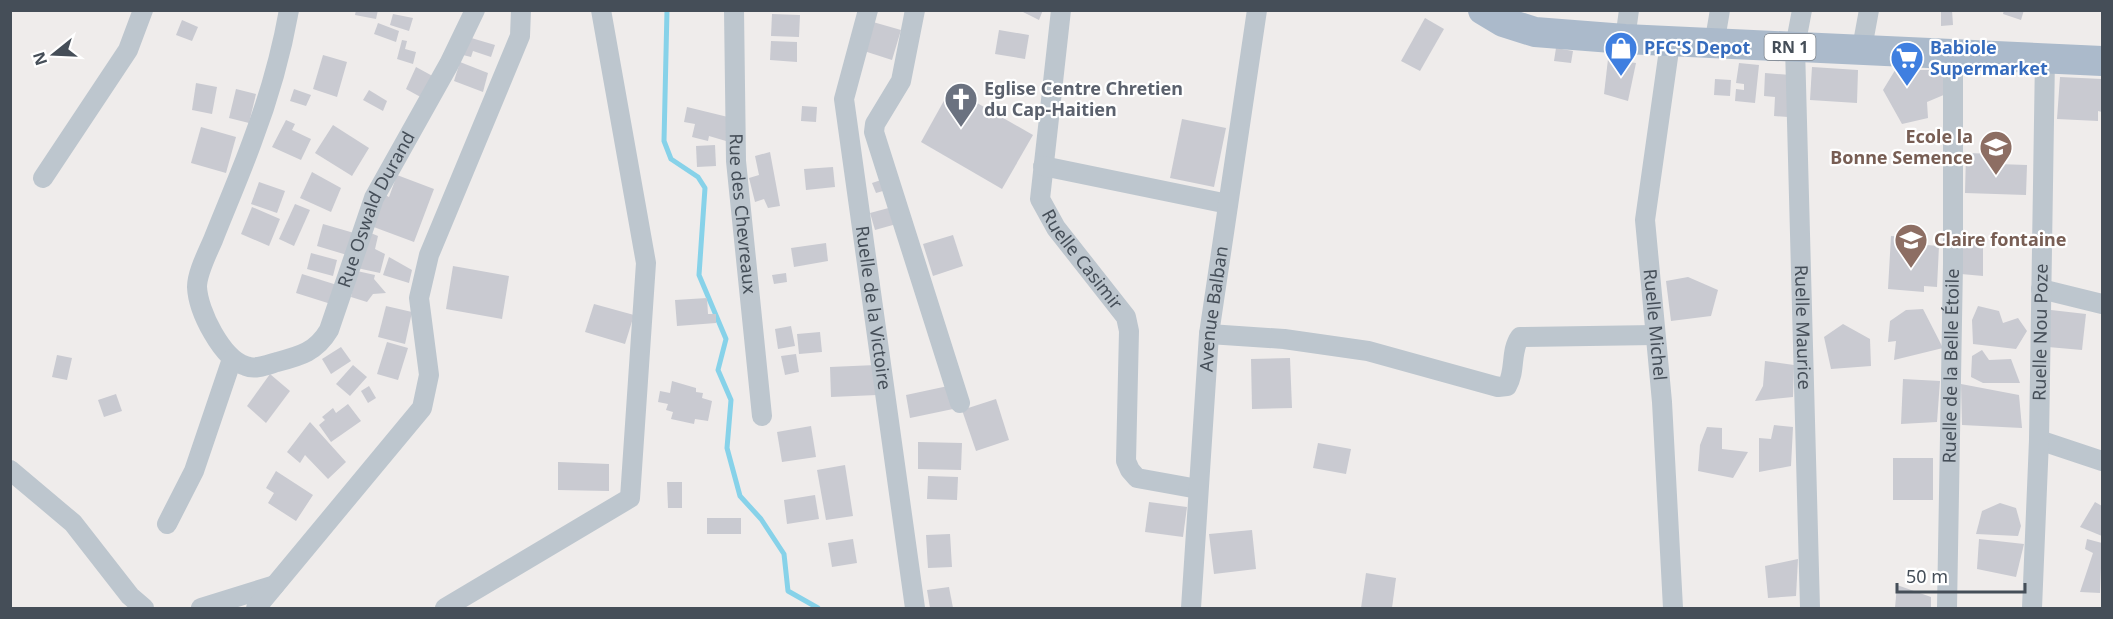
<svg xmlns="http://www.w3.org/2000/svg" width="2113" height="619" font-family="'Noto Sans',sans-serif">
<rect width="100%" height="100%" fill="#efeceb"/>
<g fill="none" stroke-linecap="round" stroke-linejoin="round">
<path stroke="#87d2e9" stroke-width="5" d="M667,10L664,141L671,159L698,177L705,188L699,275L726,339L718,370L731,400L727,448L740,496L761,519L784,554L788,591L818,608"/>
</g>
<g fill="#c9cad1">
<path d="M356,10H378L376,19L355,15Z"/>
<path d="M1019,10H1043L1039,20Z"/>
<path d="M1941,10H1952L1953,25L1941,26Z"/>
<path d="M2004,10H2024L2021,20L2003,14Z"/>
<path d="M393,14L413,18L409,31L390,25Z"/>
<path d="M772,14L800,15L799,37L771,36Z"/>
<path d="M1425,18L1444,29L1420,71L1401,61Z"/>
<path d="M182,20L198,27L192,41L176,35Z"/>
<path d="M873,22L901,30L892,60L864,51Z"/>
<path d="M378,23L399,31L396,42L374,34Z"/>
<path d="M999,30L1029,35L1025,59L995,54Z"/>
<path d="M468,37L495,45L491,57L473,51L471,57L463,55Z"/>
<path d="M402,40L407,41L405,49L416,52L413,64L397,59Z"/>
<path d="M771,41L797,42V62L770,60Z"/>
<path d="M1556,48L1573,51L1571,63L1554,61Z"/>
<path d="M323,55L347,62L337,97L313,89Z"/>
<path d="M1608,59L1636,63L1628,101L1604,94Z"/>
<path d="M460,62L488,73L483,92L454,81Z"/>
<path d="M1739,63L1759,65L1755,103L1735,101L1736,89L1744,90V84L1736,83Z"/>
<path d="M1905,63L1911,70H1942L1946,94L1927,102L1928,118L1902,124L1883,90L1897,67Z"/>
<path d="M416,67L438,79L426,100L406,89Z"/>
<path d="M1812,67L1858,70L1857,103L1810,100Z"/>
<path d="M1765,73L1791,75L1788,117L1774,116L1775,97L1764,96Z"/>
<path d="M2060,77L2102,79V112L2098,111V121L2057,119Z"/>
<path d="M1715,79L1731,80L1730,96L1714,95Z"/>
<path d="M196,83L217,87L212,114L192,110Z"/>
<path d="M951,88L1033,135L1002,189L921,142Z"/>
<path d="M236,89L256,94L249,123L229,118Z"/>
<path d="M294,89L311,95L306,106L290,101Z"/>
<path d="M369,90L387,101L383,111L363,100Z"/>
<path d="M802,106L817,107L816,122L801,121Z"/>
<path d="M687,107L732,118L726,141L709,136L708,141L692,137L695,124L684,122Z"/>
<path d="M1182,119L1226,128L1214,187L1170,178Z"/>
<path d="M286,120L295,124L292,130L311,139L301,160L272,147Z"/>
<path d="M333,125L369,148L352,176L315,153Z"/>
<path d="M201,127L236,137L226,173L191,163Z"/>
<path d="M715,145L716,166L697,167L696,146Z"/>
<path d="M770,152L780,206L768,208L764,199L755,202L749,178L759,175L755,156Z"/>
<path d="M1966,153L1999,154L1998,164L2027,165L2026,195L1965,193Z"/>
<path d="M833,167L835,187L806,190L804,169Z"/>
<path d="M312,172L341,188L331,212L300,198Z"/>
<path d="M397,175L434,189L414,242L371,226L383,194L389,197Z"/>
<path d="M887,178L890,189L876,193L872,183Z"/>
<path d="M259,182L285,191L277,213L251,204Z"/>
<path d="M295,204L310,210L294,246L279,239Z"/>
<path d="M896,206L900,223L875,230L870,213Z"/>
<path d="M252,207L280,219L269,246L241,234Z"/>
<path d="M323,224L354,233L347,255L317,246Z"/>
<path d="M366,231L378,236L375,249L385,254L380,273L357,268Z"/>
<path d="M953,235L963,266L933,276L923,244Z"/>
<path d="M1891,236L1928,238L1927,245L1939,246L1937,287L1924,286V292L1888,289Z"/>
<path d="M1963,238H1983V276L1961,274Z"/>
<path d="M826,243L828,261L794,267L791,248Z"/>
<path d="M311,253L337,260L333,276L307,269Z"/>
<path d="M389,257L412,270L409,283L383,275Z"/>
<path d="M453,266L509,276L502,319L446,309Z"/>
<path d="M357,271L375,275L374,279L386,293L373,294L367,302L351,297Z"/>
<path d="M786,273L787,282L774,284L772,275Z"/>
<path d="M302,274L337,285L331,304L296,293Z"/>
<path d="M1688,277L1718,290L1711,316L1671,321L1666,281Z"/>
<path d="M707,298L708,314H716V323L677,326L675,300Z"/>
<path d="M594,304L634,315L625,344L585,332Z"/>
<path d="M386,306L412,312L405,344L378,337Z"/>
<path d="M1978,306L1999,311L2003,323L2018,318L2027,331L2016,349L1973,344L1972,320Z"/>
<path d="M1923,309L1943,348L1894,360L1896,341L1888,342L1890,321L1906,310Z"/>
<path d="M2051,310L2086,314L2082,350L2048,347Z"/>
<path d="M1843,324L1870,339L1871,366L1831,369L1824,337Z"/>
<path d="M791,326L795,346L778,349L775,329Z"/>
<path d="M820,332L822,352L799,354L797,334Z"/>
<path d="M387,342L408,348L398,380L377,374Z"/>
<path d="M341,347L351,361L331,374L322,359Z"/>
<path d="M1982,350L1989,360L2011,359L2020,383H1983L1971,377L1972,356Z"/>
<path d="M796,354L799,372L785,375L781,356Z"/>
<path d="M57,355L72,358L67,380L52,377Z"/>
<path d="M1290,358L1292,408L1252,409L1251,359Z"/>
<path d="M1765,361L1794,365L1793,397L1755,401L1763,386Z"/>
<path d="M353,365L367,377L350,396L336,384Z"/>
<path d="M876,365L877,395L831,397L830,367Z"/>
<path d="M270,374L290,391L266,423L247,406Z"/>
<path d="M1903,379L1940,381L1937,422L1901,424Z"/>
<path d="M672,381L696,388V392L703,393L702,398L712,401L708,421L695,419L694,424L671,419L673,412L666,410L668,404L658,402L660,391L670,393Z"/>
<path d="M1961,384L2019,395L2022,428L1962,425Z"/>
<path d="M369,386L376,398L368,403L361,391Z"/>
<path d="M948,386L953,409L910,418L906,395Z"/>
<path d="M116,394L122,411L104,417L98,400Z"/>
<path d="M996,399L1009,440L976,451L962,410Z"/>
<path d="M348,404L361,421L331,442L319,425L325,420L322,417L333,408L336,413Z"/>
<path d="M310,422L346,462L328,479L305,455L300,463L287,452Z"/>
<path d="M1774,425L1793,427L1791,466L1759,472V438L1771,439Z"/>
<path d="M811,426L816,457L782,462L777,432Z"/>
<path d="M1707,427L1722,428V449L1748,452L1733,478L1698,471L1700,445Z"/>
<path d="M918,442L962,443L961,470L918,469Z"/>
<path d="M1318,443L1351,449L1346,474L1313,468Z"/>
<rect x="1893" y="458" width="40" height="42"/>
<path d="M558,462L609,464V491L558,490Z"/>
<path d="M845,465L853,516L826,520L817,470Z"/>
<path d="M276,471L313,495L296,521L268,503L274,493L266,488Z"/>
<path d="M928,476L958,477L957,500L927,499Z"/>
<path d="M667,482H682V508H668Z"/>
<path d="M815,495L819,519L787,524L784,500Z"/>
<path d="M1149,502L1187,507L1183,537L1145,532Z"/>
<path d="M2095,502L2102,506V536L2080,527Z"/>
<path d="M2000,503L2016,508L2021,526L2018,536L1976,534L1982,511Z"/>
<rect x="707" y="518" width="34" height="16"/>
<path d="M1252,530L1256,569L1214,574L1209,534Z"/>
<path d="M950,534L952,567L928,568L926,535Z"/>
<path d="M853,539L857,563L832,567L828,543Z"/>
<path d="M1979,539L2024,544L2016,577L1977,569Z"/>
<path d="M2087,539L2102,543L2100,593L2080,592L2093,553L2085,549Z"/>
<path d="M1798,559L1796,596L1768,598L1765,566Z"/>
<path d="M1366,573L1396,578L1392,608H1361Z"/>
<path d="M1897,585L1931,597V608H1895Z"/>
<path d="M949,587L953,608H930L927,590Z"/>
</g>
<g fill="none" stroke-linecap="round" stroke-linejoin="round">
<g stroke="#bdc6ce" stroke-width="20">
<path id="s1" d="M289,10C281,55 268,100 252,142C240,175 226,207 213,240C207,254 197,273 197,287C198,311 222,359 246,366C255,370 267,365 277,362C300,356 316,352 329,330L374,198L449,64L475,10"/>
<path id="s2" d="M734,10L736,161L762,416"/>
<path id="s3" d="M868,10L844,99L915,608"/>
<path d="M915,10L901,81L875,124L874,132L960,403"/>
<path id="s4" d="M1061,10L1040,199L1056,228L1126,317L1129,331L1126,461L1130,470L1137,478L1198,489"/>
<path id="s5" d="M1802,10L1795,47L1810,608"/>
<path d="M1625,39L1629,10"/>
<path id="s6" d="M1670,43L1645,220L1662,402L1673,608"/>
<path d="M1714,45L1720,10"/>
<path d="M1862,48L1869,10"/>
<path d="M1043,166L1228,204"/>
<path d="M43,178L128,50L143,10"/>
<path d="M2041,289L2102,304"/>
<path d="M1209,334L1284,339L1368,351L1498,387L1507,386C1516,371 1510,351 1520,337L1655,335"/>
<path d="M2039,440L2102,461"/>
<path d="M10,470L73,523L130,596L144,608"/>
<path d="M167,524L194,471L232,359"/>
<path d="M201,608L275,585"/>
<path d="M256,608L422,408L429,375L419,298L429,255L520,36L521,10"/>
<path d="M445,608L630,498L646,263L601,10"/>
<path id="s7" d="M1191,608L1209,334L1257,10"/>
<path id="s8" d="M1947,608L1953,264V52"/>
<path id="s9" d="M2032,608L2039,440L2045,57"/>
</g>
<path stroke="#abbacb" stroke-width="30" d="M1483,10L1503,22L1535,32L1625,39L2102,61"/>
</g>
<defs>
<symbol id="shop-pin" viewBox="-11 -11 22 30"><path d="M0 17L-7.5 6A9.5 9.5 0 1 1 7.5 6Z" fill="#3f7fe0" stroke="#fff"/><path d="M-5-2.5h2.3a2.7 3.5 0 0 1 5.4 0H5L5.5 6h-11ZM-1.5-2.5h3a1.5 2.3 0 0 0-3 0Z" fill="#fff"/></symbol>
<symbol id="supermarket-pin" viewBox="-11 -11 22 30"><path d="M0 17L-7.5 6A9.5 9.5 0 1 1 7.5 6Z" fill="#3f7fe0" stroke="#fff"/><path d="M-6-5.5h2.5l.6 2H6L4.5 2H-2.5L-4.4-4H-6ZM-1.5 3.2a1.3 1.3 0 1 0 .1 0ZM3 3.2a1.3 1.3 0 1 0 .1 0Z" fill="#fff"/></symbol>
<symbol id="church-pin" viewBox="-11 -11 22 30"><path d="M0 17L-7.5 6A9.5 9.5 0 1 1 7.5 6Z" fill="#6b7280" stroke="#fff"/><path d="M-1.2-6h2.4v3.5h3.3v2.4h-3.3V6h-2.4V-.1h-3.3v-2.4h3.3Z" fill="#fff"/></symbol>
<symbol id="school-pin" viewBox="-11 -11 22 30"><path d="M0 17L-7.5 6A9.5 9.5 0 1 1 7.5 6Z" fill="#8d6e63" stroke="#fff"/><path d="M0-5L7-2L0 1L-7-2ZM-4 1L0 2.5L4 1V4Q0 6-4 4Z" fill="#fff"/></symbol>
</defs>
<g fill-rule="evenodd">
<use href="#shop-pin" x="1602" y="29" width="38" height="52"/>
<use href="#supermarket-pin" x="1888" y="39" width="38" height="52"/>
<use href="#church-pin" x="942" y="80" width="38" height="52"/>
<use href="#school-pin" x="1977" y="128" width="38" height="52"/>
<use href="#school-pin" x="1892" y="221" width="38" height="52"/>
</g>
<g text-anchor="middle" stroke-width="4.5" stroke-linejoin="round" paint-order="stroke">
<rect fill="#fff" stroke="#7d838a" stroke-width="1.5" x="1764.5" y="34" width="51" height="26" rx="4.5"/>
<g font-size="16" font-weight="bold" fill="#454e58">
<text x="1790" y="53">RN 1</text>
</g>
<g font-size="18" font-weight="bold" fill="#366cbe" stroke="#fff" text-anchor="start">
<text x="1644" y="54">PFC'S Depot</text>
<text x="1930" y="54">Babiole<tspan x="1930" dy="21">Supermarket</tspan></text>
</g>
<g font-size="18" font-weight="bold" fill="#5b616d" stroke="#fff" text-anchor="start">
<text x="984" y="95">Eglise Centre Chretien<tspan x="984" dy="21">du Cap-Haitien</tspan></text>
</g>
<g font-size="18" font-weight="bold" fill="#785e54" stroke="#fff" text-anchor="end">
<text x="1973" y="143">Ecole la<tspan x="1973" dy="21">Bonne Semence</tspan></text>
<text x="1934" y="246" text-anchor="start">Claire fontaine</text>
</g>
<g font-size="18" fill="#454e58" stroke="#fff">
<text dy="6" stroke="none"><textPath href="#s1" startOffset="614">Rue Oswald Durand</textPath></text>
<text dy="6" stroke="none"><textPath href="#s2" startOffset="204">Rue des Chevreaux</textPath></text>
<text dy="6" stroke="none"><textPath href="#s4" startOffset="264">Ruelle Casimir</textPath></text>
<text dy="6" stroke="none"><textPath href="#s3" startOffset="303">Ruelle de la Victoire</textPath></text>
<text dy="6" stroke="none"><textPath href="#s7" startOffset="300">Avenue Balban</textPath></text>
<text dy="6" stroke="none"><textPath href="#s6" startOffset="284">Ruelle Michel</textPath></text>
<text dy="6" stroke="none"><textPath href="#s5" startOffset="318">Ruelle Maurice</textPath></text>
<text dy="6" stroke="none"><textPath href="#s9" startOffset="276">Ruelle Nou Poze</textPath></text>
<text dy="6" stroke="none"><textPath href="#s8" startOffset="242">Ruelle de la Belle Étoile</textPath></text>
</g>
</g>
<rect width="2113" height="619" fill="none" stroke="#454e58" stroke-width="24"/>
<g transform="translate(54 54) rotate(252)" stroke="#ffffff" stroke-width="4.5" paint-order="stroke">
<path d="M0-4.5L10 22L0 15L-10 22Z" fill="#454e58"/>
<text y="-9" font-size="16" font-weight="bold" text-anchor="middle" fill="#454e58">N</text>
</g>
<path d="M1897 583v9h128v-9" fill="none" stroke="#454e58" stroke-width="3"/>
<text x="1906" y="583" font-size="18" fill="#454e58" stroke="#ffffff" stroke-width="4.5" paint-order="stroke">50 m</text>
</svg>
